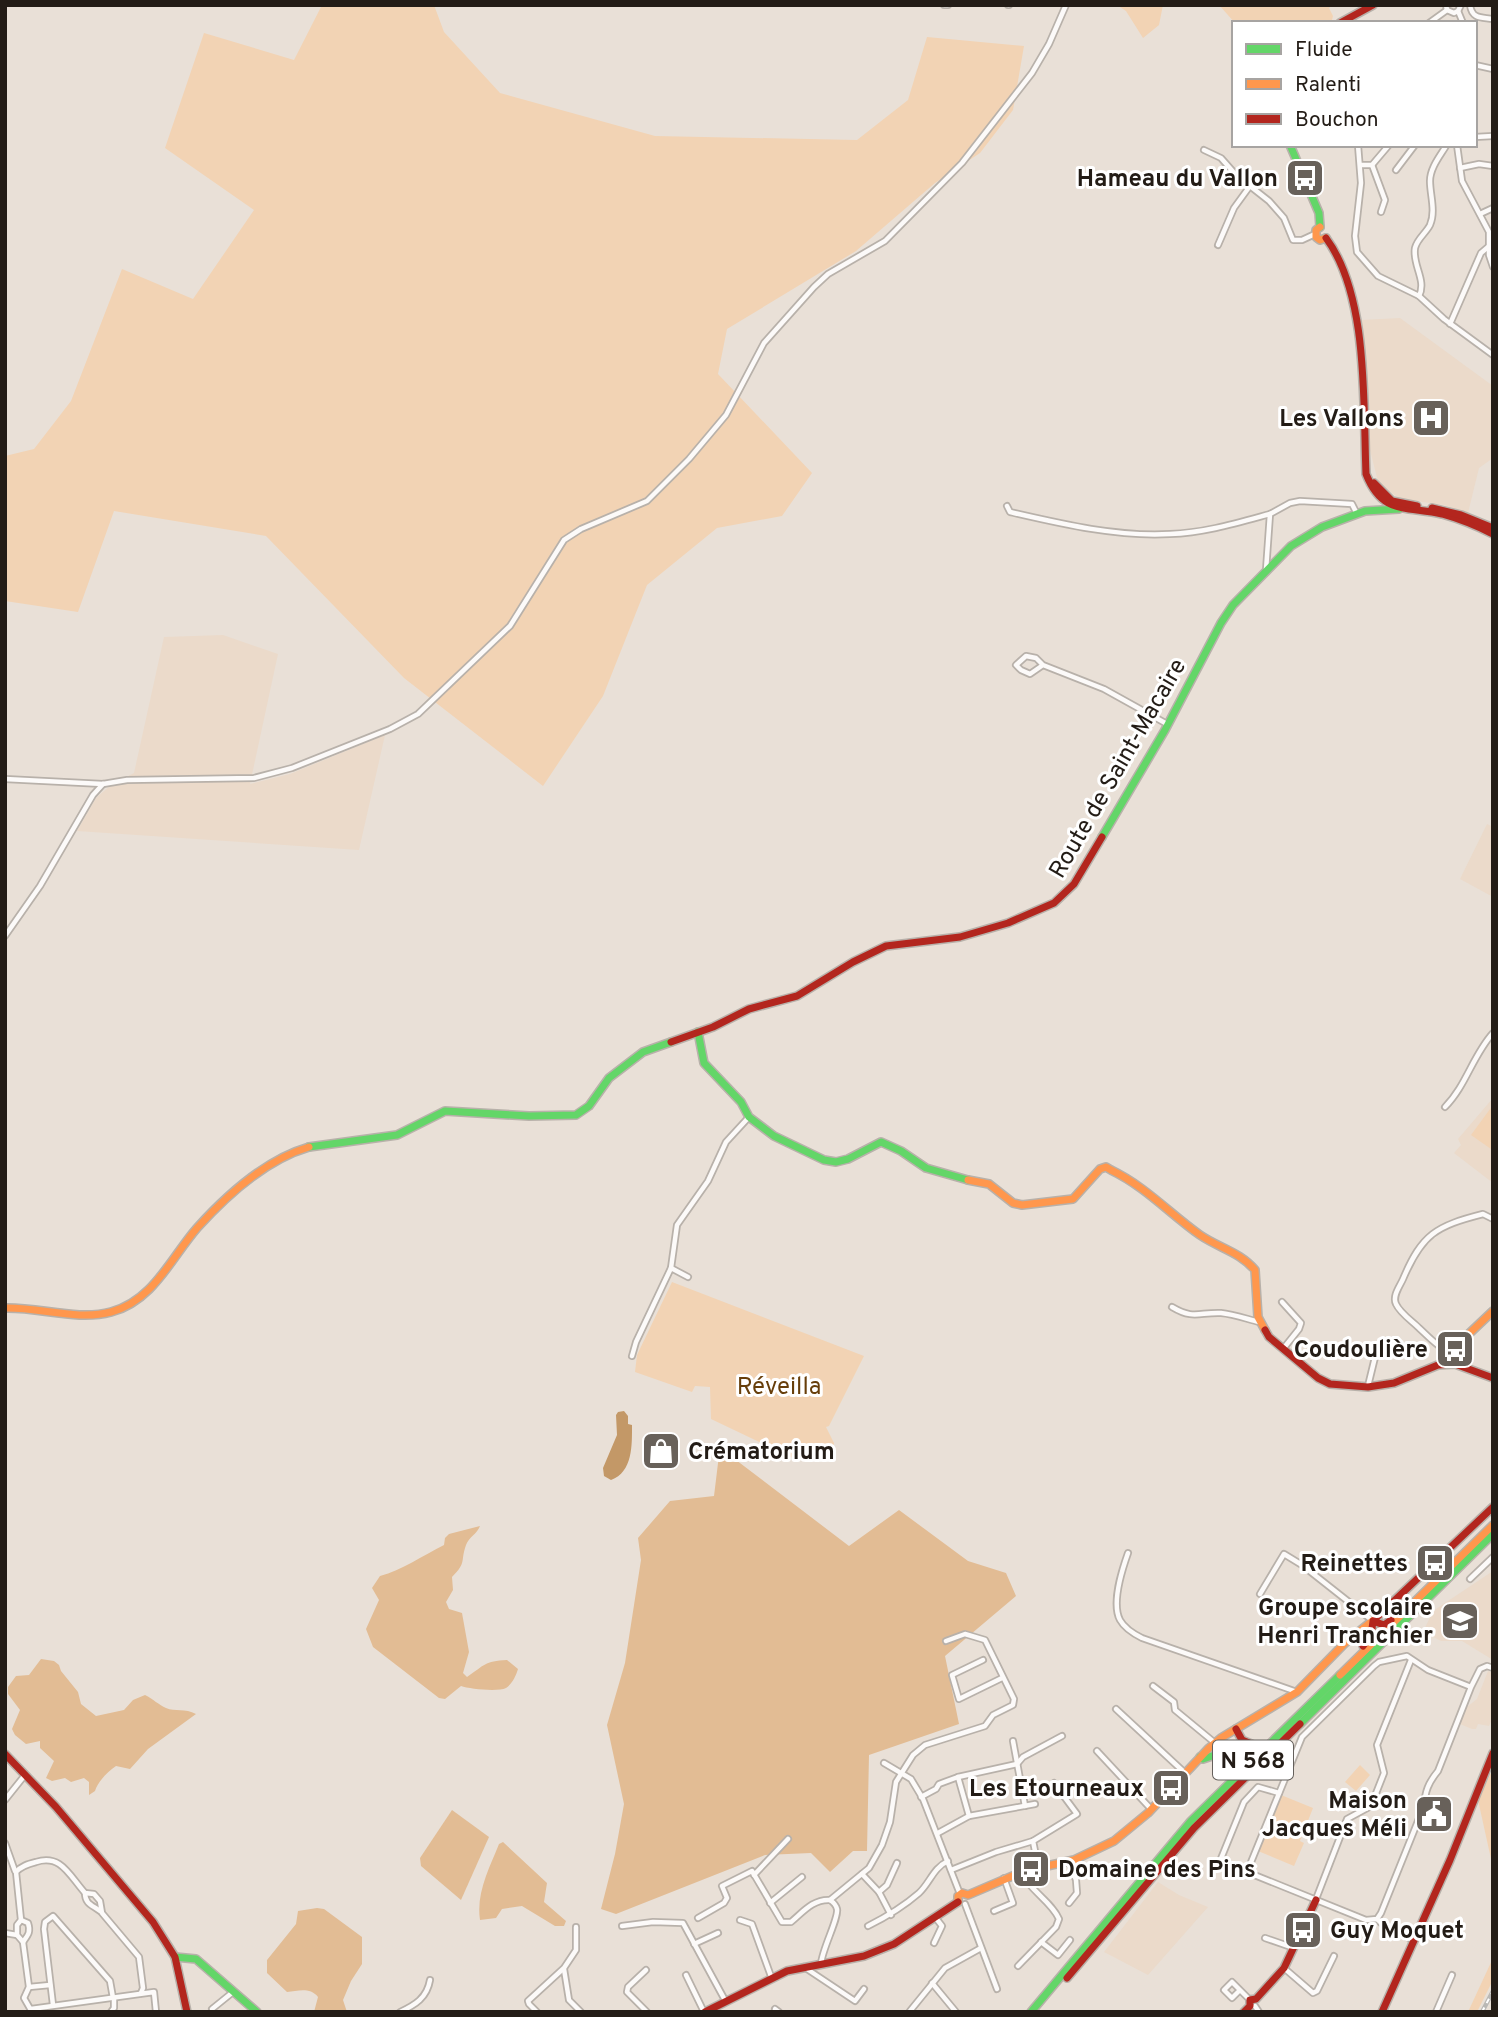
<svg xmlns="http://www.w3.org/2000/svg" width="1498" height="2017" font-family="Overpass,sans-serif">
<rect width="100%" height="100%" fill="#e9e0d7"/>
<g fill="#ebdaca">
<path d="M1400,318L1493,386V458L1479,468L1468,513L1444,505L1401,499L1381,486L1377,478L1370,450L1368,384L1360,320Z"/>
<path d="M223,635L278,654L250,784L290,774L385,735L359,850L77,831L96,798L111,785L134,773L164,637Z"/>
<path d="M1487,824L1493,827V897L1460,879Z"/>
<path d="M1493,1098V1183L1454,1153L1461,1145L1458,1139Z"/>
<path d="M1493,1571V1660L1462,1641H1441L1423,1632L1433,1611Z"/>
<path d="M1488,1671L1493,1673V1717L1489,1726L1478,1724L1476,1729H1472L1460,1724L1467,1707L1477,1699Z"/>
<path d="M1158,1882L1179,1895L1208,1907L1148,1975L1104,1952Z"/>
</g>
<g fill="#f2d3b4">
<path d="M322,5H434L444,32L500,93L655,136L857,140L908,100L927,37L1024,46L1013,110L980,153L935,183L856,251L727,329L718,374L812,473L782,516L717,528L647,585L603,696L543,786L404,678L266,536L114,511L78,612L5,601V456L34,449L71,401L122,269L193,299L254,210L165,148L204,33L294,60Z"/>
<path d="M1117,5H1163L1159,25L1143,38L1126,11Z"/>
<path d="M1219,5H1333L1329,8L1333,16L1332,20L1323,23H1235Z"/>
<path d="M1493,1105V1146L1491,1149L1471,1135Z"/>
<path d="M672,1282L864,1356L829,1426L826,1427L834,1443L833,1450L821,1457L797,1460L711,1419L710,1387L695,1386L692,1392L635,1372L637,1355Z"/>
<path d="M1360,1765L1370,1775L1356,1791L1345,1782Z"/>
<path d="M1491,1773H1493V1868L1478,1800Z"/>
<path d="M1281,1795L1313,1808L1300,1841L1304,1843L1294,1866L1258,1851Z"/>
<path d="M1493,1958V1980L1477,2012H1468Z"/>
</g>
<g fill="#e2bc94">
<path d="M719,1455L736,1460L849,1546L899,1510L968,1561L1006,1573L1016,1596L945,1656L959,1724L869,1755L867,1851H853L830,1872L811,1853L765,1855L616,1914L601,1909L615,1854L624,1804L607,1725L625,1663L641,1560L638,1538L670,1501L714,1496Z"/>
<path d="M480,1526C477,1534 469,1537 466,1545C460,1562 467,1562 452,1577L453,1590L446,1602L449,1609L462,1613L469,1652L463,1673L467,1677C485,1665 484,1661 507,1660L518,1669C516,1676 512,1684 506,1688C498,1692 469,1689 461,1686L445,1699L439,1698L373,1647L366,1629L379,1600L372,1588L380,1576C402,1570 422,1556 444,1545L445,1538L449,1534Z"/>
<path d="M41,1659L54,1661L59,1665L61,1671L78,1692L81,1704L96,1716L124,1710L133,1700L145,1695C153,1699 159,1705 166,1708C175,1712 185,1708 196,1714L148,1749L130,1769L116,1766C108,1771 97,1783 95,1791L89,1795V1782L84,1778L71,1782L65,1778L52,1781L46,1778L54,1761L40,1748V1741L26,1744L15,1735L12,1729L20,1710L8,1694V1687L16,1676L29,1675Z"/>
<path d="M452,1810L489,1837L461,1900L421,1866L420,1858Z"/>
<path d="M503,1842L547,1883L544,1902L566,1921L564,1926H555L522,1906L502,1909L496,1918L480,1920C476,1893 489,1869 499,1844Z"/>
<path d="M317,1908L324,1909L362,1937V1964L351,1981L343,2000L347,2012H314L318,1997C310,1987 298,1991 287,1992L267,1973V1960L296,1924L298,1911Z"/>
</g>
<path fill="#c39867" d="M624,1411L628,1416V1424L632,1425C632,1445 633,1472 611,1480L604,1476L603,1468L617,1435L616,1415L618,1412Z"/>
<g fill="none" stroke-linecap="round" stroke-linejoin="round">
<defs>
<g id="street">
<path d="M944,5H948"/>
<path d="M1008,5H1009"/>
<path d="M1446,5L1447,10L1454,13L1458,11L1461,5"/>
<path d="M1470,5C1472,20 1483,17 1493,19"/>
<path d="M1458,11L1463,23"/>
<path d="M1429,23L1447,10"/>
<path d="M1475,65L1493,69"/>
<path d="M1475,137L1493,136"/>
<path d="M1358,145L1361,183L1355,236L1357,252L1378,276L1419,296L1444,319L1493,355"/>
<path d="M1457,145L1462,181L1489,232V255L1493,267"/>
<path d="M1204,150L1221,158L1236,175L1269,201L1284,218L1293,240H1302L1315,234"/>
<path d="M1361,165H1372L1389,145"/>
<path d="M1372,165L1385,200L1381,212"/>
<path d="M1460,168L1479,164L1493,166"/>
<path d="M1396,170L1415,145"/>
<path d="M1480,214L1493,208"/>
<path d="M1218,245L1234,208L1250,186"/>
<path d="M1419,296C1427,280 1412,265 1415,248C1417,239 1426,233 1430,225C1436,211 1430,195 1430,181C1430,168 1440,156 1446,146"/>
<path d="M1450,324L1481,253L1488,247"/>
<path d="M1007,506L1010,512C1062,524 1117,537 1170,534C1204,533 1237,523 1270,514"/>
<path d="M1266,570L1270,514L1290,503L1300,501L1352,504L1357,514"/>
<path d="M1043,665L1030,674L1021,670L1016,665L1026,656L1036,658L1043,665L1104,689L1167,724"/>
<path d="M5,779L103,784L127,780L254,778L292,768L390,729L418,714L510,626L564,540L581,529L647,501L689,459L726,415L764,343L814,287L828,274L885,241L962,163L1032,73L1049,44L1066,5"/>
<path d="M5,936L40,886L93,795L103,784"/>
<path d="M1445,1107C1466,1086 1473,1055 1493,1033"/>
<path d="M671,1268L688,1277"/>
<path d="M1282,1302L1301,1323L1299,1329L1283,1349"/>
<path d="M1172,1307C1194,1320 1199,1312 1221,1313C1233,1314 1247,1319 1259,1322"/>
<path d="M1454,1353C1439,1349 1430,1338 1419,1328C1412,1321 1400,1313 1396,1304C1392,1296 1400,1286 1403,1279C1422,1234 1436,1226 1483,1214L1493,1219"/>
<path d="M632,1356L636,1342L671,1268L677,1225L708,1181L726,1142L749,1117"/>
<path d="M1368,1386L1377,1349"/>
<path d="M1128,1553C1122,1570 1111,1603 1120,1620C1125,1629 1134,1634 1142,1638L1297,1692"/>
<path d="M1470,1579L1493,1557"/>
<path d="M1260,1594L1284,1554L1302,1565L1373,1621"/>
<path d="M983,1660L952,1675L959,1699L1002,1678"/>
<path d="M1153,1686L1174,1702L1175,1710L1215,1743"/>
<path d="M1471,1687L1438,1771C1428,1783 1425,1792 1424,1806L1381,1913L1377,1919L1366,1920L1247,1872L1302,1737L1374,1666L1379,1662L1407,1656L1428,1670L1471,1687L1480,1669L1487,1666L1493,1668"/>
<path d="M1116,1709L1185,1773"/>
<path d="M1013,1741L1025,1806"/>
<path d="M1097,1751L1151,1809"/>
<path d="M884,1763L911,1779L923,1799L960,1894"/>
<path d="M958,1777L969,1816"/>
<path d="M921,1797L936,1789L939,1784L958,1777L1017,1764L1023,1757L1062,1736"/>
<path d="M5,1800L25,1775"/>
<path d="M938,1833L969,1816L1035,1804"/>
<path d="M5,1843L15,1871"/>
<path d="M1069,1861L1076,1880L1077,1893L1069,1903"/>
<path d="M1038,1866L1033,1841L1077,1814L1054,1783"/>
<path d="M951,1870L996,1852L1033,1841"/>
<path d="M1247,1872L1220,1861L1244,1802L1258,1787L1279,1793"/>
<path d="M862,1874L879,1892L891,1915"/>
<path d="M754,1875L788,1839"/>
<path d="M879,1892L887,1885L897,1863"/>
<path d="M85,1893C85,1904 92,1905 100,1911"/>
<path d="M1316,1899L1347,1819L1371,1806L1384,1773L1377,1745L1411,1660"/>
<path d="M830,1900L869,1868L882,1845L890,1822L896,1782L913,1755L925,1745L985,1726L993,1715L1013,1705L1014,1699L985,1640L965,1634L946,1641"/>
<path d="M770,1903L802,1877"/>
<path d="M965,1904L997,1989"/>
<path d="M994,1911L1013,1903L1004,1878"/>
<path d="M698,1918L724,1903L727,1898L722,1886L752,1871L782,1922H791C803,1912 813,1899 830,1900C833,1902 836,1905 837,1909C839,1918 822,1949 821,1964"/>
<path d="M1377,1919L1386,1928L1414,1940"/>
<path d="M21,1920L28,1923C31,1932 28,1935 23,1942"/>
<path d="M740,1920L752,1924L772,1979"/>
<path d="M622,1926L653,1922L683,1923L726,2002"/>
<path d="M868,1926C886,1917 903,1907 919,1893C930,1883 933,1868 948,1861"/>
<path d="M5,1933L17,1935"/>
<path d="M1265,1938L1294,1948"/>
<path d="M1041,1942L1058,1955L1070,1940"/>
<path d="M934,1943L942,1926L935,1917"/>
<path d="M694,1944L718,1933"/>
<path d="M1018,1966L1056,1927L1059,1919C1052,1902 1029,1890 1021,1872"/>
<path d="M804,1967L855,2001L864,1989"/>
<path d="M1284,1968L1313,1993L1317,1991L1334,1956"/>
<path d="M564,1969L569,2000L581,2012"/>
<path d="M646,1970L628,1987L627,1992L647,2012"/>
<path d="M686,1975L704,2012"/>
<path d="M932,1983L956,2012"/>
<path d="M29,1987L50,1985"/>
<path d="M1240,1990L1232,1982L1224,1990L1232,1998L1240,1990L1250,2000"/>
<path d="M53,2005L44,1929L45,1922L53,1916L110,1981L113,1998"/>
<path d="M1255,2006L1259,2012"/>
<path d="M31,2009L154,1992L156,2012"/>
<path d="M212,2009L233,1992"/>
<path d="M775,2009L779,2012"/>
<path d="M910,2011L945,1968L981,1948"/>
<path d="M32,2012L24,1998L29,1987L23,1942L17,1935V1925L21,1920L16,1872C21,1866 28,1864 36,1862C61,1854 69,1875 85,1893L94,1894L100,1901L102,1913L139,1957L143,1988L141,1993"/>
<path d="M111,2012L114,2008V1998"/>
<path d="M400,2012C415,2005 427,1998 430,1980"/>
<path d="M537,2012L529,2004L528,2001L564,1968L576,1950V1927"/>
<path d="M1436,2012L1452,1975"/>
</g>
<g id="fast">
<path d="M1290,145L1319,213L1320,227"/>
<path d="M1102,837L1165,730L1221,623L1233,605L1291,546L1322,527L1365,511L1399,509"/>
<path d="M698,1032L704,1063L741,1102L749,1117L774,1136L824,1160L836,1162L848,1159L881,1142L901,1151L926,1168L968,1180"/>
<path d="M309,1147L397,1135L445,1111L529,1116L576,1115L589,1106L609,1078L643,1052L671,1042"/>
<path d="M1300,1724L1493,1534"/>
<path d="M1200,1757L1203,1759L1215,1755L1222,1757L1228,1773"/>
<path d="M175,1957L196,1959L257,2012"/>
<path d="M1031,2012L1191,1821L1340,1675"/>
</g>
<g id="slow">
<path d="M1320,227L1316,230V237L1320,240L1326,238"/>
<path d="M968,1180L989,1184L1013,1203L1022,1205L1073,1199L1100,1169L1106,1167L1111,1170C1146,1187 1169,1213 1200,1235C1219,1248 1240,1252 1255,1270L1258,1317L1265,1330"/>
<path d="M5,1308C40,1307 77,1321 111,1312C153,1301 171,1258 197,1228C226,1196 267,1159 309,1147"/>
<path d="M1455,1364L1456,1346L1493,1311"/>
<path d="M1340,1675L1493,1525"/>
<path d="M958,1902V1896L962,1893L968,1895L1024,1871L1074,1860L1114,1841L1148,1813L1209,1748L1221,1738L1297,1692L1345,1643L1376,1618"/>
</g>
<g id="jam">
<path d="M1340,23L1373,5"/>
<path d="M1326,238C1369,296 1363,405 1366,474C1382,515 1406,506 1442,514C1460,519 1477,526 1493,534"/>
<path d="M1374,483L1392,501L1417,506"/>
<path d="M1432,508L1461,515L1493,528"/>
<path d="M671,1042L713,1027L749,1009L797,996L853,962L886,946L960,937L1008,923L1054,903L1074,884L1102,837"/>
<path d="M1265,1330L1269,1337L1318,1378L1330,1384L1368,1387L1394,1383L1438,1365L1455,1364L1493,1378"/>
<path d="M1376,1618L1493,1507"/>
<path d="M1363,1646L1371,1636L1373,1621L1384,1625L1391,1620"/>
<path d="M1236,1729L1242,1740L1254,1745"/>
<path d="M5,1754L56,1807L153,1922L175,1957L187,2012"/>
<path d="M1067,1978L1194,1828L1300,1724"/>
<path d="M705,2012L787,1971L864,1956L894,1944L958,1902"/>
<path d="M1244,2012L1250,2006V2000L1256,1999L1284,1968L1316,1900"/>
<path d="M1382,2012L1450,1860L1493,1753"/>
</g>
</defs>
<use href="#street" stroke="#b8b1aa" stroke-width="8"/>
<use href="#fast" stroke="#b8b1aa" stroke-width="10"/>
<use href="#slow" stroke="#b8b1aa" stroke-width="10"/>
<use href="#jam" stroke="#b8b1aa" stroke-width="10"/>
<use href="#street" stroke="#fcfaf9" stroke-width="4.5"/>
<use href="#fast" stroke="#63d668" stroke-width="7"/>
<use href="#slow" stroke="#ff974d" stroke-width="7"/>
<use href="#jam" stroke="#b3261e" stroke-width="7"/>
<defs>
<path id="rail" d="M1482,2012L1493,1991"/>
</defs>
<use href="#rail" stroke="#bab8b5" stroke-width="4.5"/>
<use href="#rail" stroke="#fff" stroke-width="2" stroke-dasharray="5" stroke-linecap="butt"/>
</g>
<defs>
<symbol id="bus-square" viewBox="-11 -11 22 22"><rect x="-9" y="-9" width="18" height="18" rx="4" fill="#68615a" stroke="#fff"/><path d="M-5-6H5V4H4V6H2V4H-2V6H-4V4H-5ZM-3.5-4V0h7V-4ZM-3.5 1.2v1.5H-2V1.2ZM2 1.2v1.5H3.5V1.2Z" fill="#fff"/></symbol>
<symbol id="hospital-square" viewBox="-11 -11 22 22"><rect x="-9" y="-9" width="18" height="18" rx="4" fill="#68615a" stroke="#fff"/><path d="M-5-5h3v3.5h4V-5h3V5h-3V1.5h-4V5h-3Z" fill="#fff"/></symbol>
<symbol id="shop-square" viewBox="-11 -11 22 22"><rect x="-9" y="-9" width="18" height="18" rx="4" fill="#68615a" stroke="#fff"/><path d="M-5-2.5h2.3a2.7 3.5 0 0 1 5.4 0H5L5.5 6h-11ZM-1.5-2.5h3a1.5 2.3 0 0 0-3 0Z" fill="#fff"/></symbol>
<symbol id="school-square" viewBox="-11 -11 22 22"><rect x="-9" y="-9" width="18" height="18" rx="4" fill="#68615a" stroke="#fff"/><path d="M0-5L7-2L0 1L-7-2ZM-4 1L0 2.5L4 1V4Q0 6-4 4Z" fill="#fff"/></symbol>
<symbol id="civic-square" viewBox="-11 -11 22 22"><rect x="-9" y="-9" width="18" height="18" rx="4" fill="#68615a" stroke="#fff"/><path d="M-.6-6.5H3V-4.5H.6V-3L4-1V1h2V6H-6V1h2V-1L-.6-3ZM-1.2 2.5V6h2.4V2.5Z" fill="#fff"/></symbol>
</defs>
<g fill-rule="evenodd">
<use href="#bus-square" x="1283" y="156" width="44" height="44"/>
<use href="#hospital-square" x="1409" y="396" width="44" height="44"/>
<use href="#bus-square" x="1433" y="1327" width="44" height="44"/>
<use href="#shop-square" x="639" y="1429" width="44" height="44"/>
<use href="#bus-square" x="1413" y="1541" width="44" height="44"/>
<use href="#school-square" x="1438" y="1599" width="44" height="44"/>
<use href="#bus-square" x="1149" y="1766" width="44" height="44"/>
<use href="#civic-square" x="1412" y="1792" width="44" height="44"/>
<use href="#bus-square" x="1009" y="1847" width="44" height="44"/>
<use href="#bus-square" x="1281" y="1908" width="44" height="44"/>
</g>
<g text-anchor="middle" stroke-width="6" stroke-linejoin="round" paint-order="stroke">
<rect fill="#fff" stroke="#65605c" stroke-width="2" x="1213" y="1740.5" width="80" height="39" rx="5"/>
<g font-size="23" font-weight="bold" fill="#231c16">
<text x="1253" y="1768">N 568</text>
</g>
<g font-size="24" font-weight="bold" fill="#231c16" stroke="#fff" text-anchor="end">
<text x="1278" y="186">Hameau du Vallon</text>
<text x="1404" y="426">Les Vallons</text>
<text x="1428" y="1357">Coudoulière</text>
<text x="688" y="1459" text-anchor="start">Crématorium</text>
<text x="1408" y="1571">Reinettes</text>
<text x="1433" y="1615">Groupe scolaire<tspan x="1433" dy="28">Henri Tranchier</tspan></text>
<text x="1144" y="1796">Les Etourneaux</text>
<text x="1407" y="1808">Maison<tspan x="1407" dy="28">Jacques Méli</tspan></text>
<text x="1058" y="1877" text-anchor="start">Domaine des Pins</text>
<text x="1330" y="1938" text-anchor="start">Guy Moquet</text>
</g>
<g font-size="24" fill="#231c16" stroke="#fff">
<text transform="translate(1117 768) rotate(-60)" y="8">Route de Saint-Macaire</text>
</g>
<g font-size="24" fill="#673e0a" stroke="#fff">
<text x="779" y="1394">Réveilla</text>
</g>
</g>
<rect width="1498" height="2017" fill="none" stroke="#231c16" stroke-width="14"/>
<rect x="1232" y="21" width="245" height="126" fill="#ffffff" stroke="#a7a4a2" stroke-width="2"/>
<rect x="1246" y="44" width="35" height="10" fill="#63d668" stroke="#a7a4a2" stroke-width="2"/>
<text x="1295" y="56" font-size="21" fill="#231c16">Fluide</text>
<rect x="1246" y="79" width="35" height="10" fill="#ff974d" stroke="#a7a4a2" stroke-width="2"/>
<text x="1295" y="91" font-size="21" fill="#231c16">Ralenti</text>
<rect x="1246" y="114" width="35" height="10" fill="#b3261e" stroke="#a7a4a2" stroke-width="2"/>
<text x="1295" y="126" font-size="21" fill="#231c16">Bouchon</text>
</svg>
